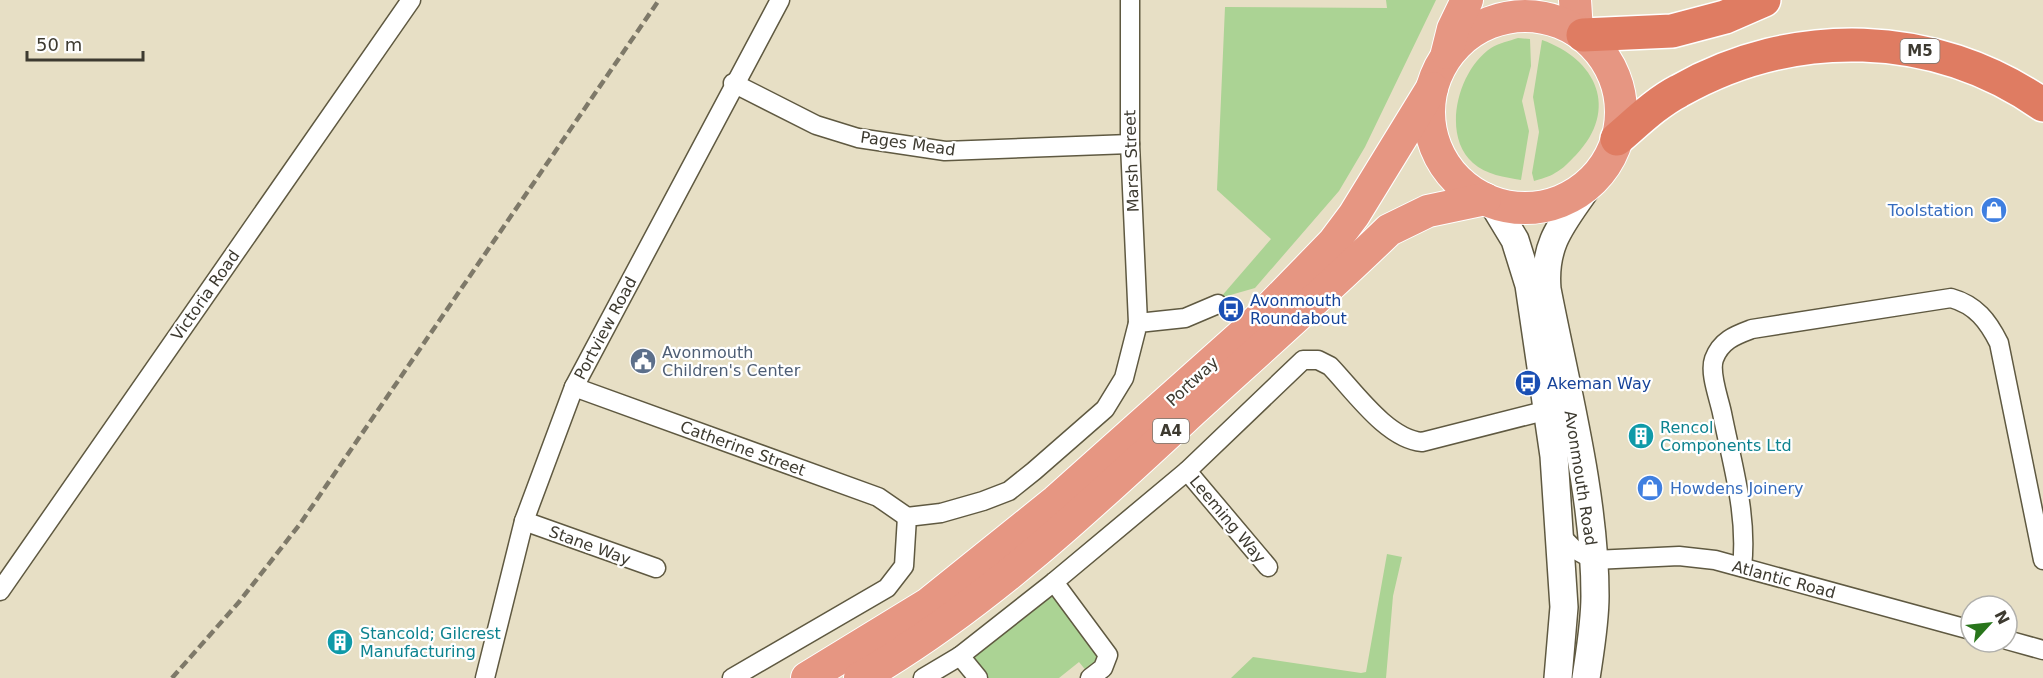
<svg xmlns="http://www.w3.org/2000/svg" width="2043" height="678" font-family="'DejaVu Sans',sans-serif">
<rect width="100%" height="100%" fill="#e7dfc5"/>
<g fill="#abd394">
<path d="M1386,0H1436L1365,147L1339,191L1255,288L1220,298L1271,239L1217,190L1225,7L1387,8Z"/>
<path d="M1518,38L1530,39L1531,66L1522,101L1529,131L1521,180C1505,177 1486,175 1473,163C1441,135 1458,70 1491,48C1499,43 1509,41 1518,38Z"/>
<path d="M1542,40C1596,59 1620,109 1576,155C1570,161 1563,169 1555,173C1549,177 1540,179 1534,181L1532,173L1539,132L1533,97Z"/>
<path d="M1387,554L1402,557L1393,596L1386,678H1231L1253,657L1361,673L1366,672Z"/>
<path d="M1051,593L1099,652L1100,660L1088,673L1079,662L1059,678H986L970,658Z"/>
</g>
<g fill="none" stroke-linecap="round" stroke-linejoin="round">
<defs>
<g id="minor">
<path d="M1130,0V144L1138,323"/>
<path d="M733,83L816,125L858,138L945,151L1130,144"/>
<path d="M574,387L878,497L907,517"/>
<path d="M1187,471L1268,567"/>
<path d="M524,521L656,568"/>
<path d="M1559,534L1574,549L1594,560L1679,556L1715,560L1971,630"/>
<path d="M1742,567C1748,515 1732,464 1722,413C1719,398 1709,373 1714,359C1721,340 1736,335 1752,329L1951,298C1976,305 1988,321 1999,343L2043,560"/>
<path d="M1054,582L1108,655L1103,668L1090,678"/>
<path d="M0,591L411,0"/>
<path d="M2007,640L2043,650"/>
<path d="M960,656L978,678"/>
<path d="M485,678L524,521L574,387L780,0"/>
<path d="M732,678L887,588L904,566L907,517L941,513L983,501L1009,491L1034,471L1105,409L1124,378L1138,323L1185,318L1218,304"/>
<path d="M923,678L960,656L1054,582L1187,471L1303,360H1318L1330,366C1354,391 1387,439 1422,442L1548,410"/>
</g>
<g id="secondary">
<path d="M1492,202L1515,240L1529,285L1554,456L1564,607L1558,678"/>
<path d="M1586,678C1590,651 1595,623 1595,596C1595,495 1566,388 1547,289C1543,241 1565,221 1590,183"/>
</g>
<g id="trunk">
<path d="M1575,0L1577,31"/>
<circle cx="1525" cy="112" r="96"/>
<path d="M1447,53L1453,29L1467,0"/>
<path d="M807,678L928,604L1056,501L1251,327L1333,243L1354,215L1432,88"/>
<path d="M860,678C979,610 1089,507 1189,414C1256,353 1324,293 1389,230L1428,211L1485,199"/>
</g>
<g id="motorway">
<path d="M1583,35L1672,31L1725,17L1764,0"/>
<path d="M1617,139C1637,122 1656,103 1679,91C1794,26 1934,29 2043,105"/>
</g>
</defs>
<use href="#minor" stroke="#5f5941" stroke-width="21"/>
<use href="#secondary" stroke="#5f5941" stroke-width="30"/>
<use href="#trunk" stroke="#fff" stroke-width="34"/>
<use href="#motorway" stroke="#fff" stroke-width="36"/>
<use href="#minor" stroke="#fff" stroke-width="18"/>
<use href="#secondary" stroke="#fff" stroke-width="27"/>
<use href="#trunk" stroke="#e69682" stroke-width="32"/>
<use href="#motorway" stroke="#df7c62" stroke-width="33"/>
<path stroke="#7e7969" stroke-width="4.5" stroke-dasharray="9 4.5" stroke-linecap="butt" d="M172,678L239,602L300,524L659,0"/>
</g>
<defs>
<symbol id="shop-disc" viewBox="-11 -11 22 22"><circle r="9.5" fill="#3f7fe0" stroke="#fff"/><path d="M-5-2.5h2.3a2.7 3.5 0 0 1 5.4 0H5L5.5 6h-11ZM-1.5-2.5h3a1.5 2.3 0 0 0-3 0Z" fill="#fff"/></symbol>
<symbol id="bus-disc" viewBox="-11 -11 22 22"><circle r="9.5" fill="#1a4fb4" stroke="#fff"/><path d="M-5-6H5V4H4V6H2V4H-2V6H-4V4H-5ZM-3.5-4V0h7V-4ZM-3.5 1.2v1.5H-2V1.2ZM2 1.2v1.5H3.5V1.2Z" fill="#fff"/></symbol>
<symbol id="civic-disc" viewBox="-11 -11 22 22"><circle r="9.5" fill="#5c6f8a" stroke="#fff"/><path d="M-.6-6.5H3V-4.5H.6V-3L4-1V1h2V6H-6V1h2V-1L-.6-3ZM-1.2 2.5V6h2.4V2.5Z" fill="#fff"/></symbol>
<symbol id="building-disc" viewBox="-11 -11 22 22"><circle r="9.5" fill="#0f9aa8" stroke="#fff"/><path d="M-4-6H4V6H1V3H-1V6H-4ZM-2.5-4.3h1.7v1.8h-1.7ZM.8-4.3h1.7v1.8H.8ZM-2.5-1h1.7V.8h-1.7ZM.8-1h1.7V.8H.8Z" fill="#fff"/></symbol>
</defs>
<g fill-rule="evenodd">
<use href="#shop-disc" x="1979" y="195" width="30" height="30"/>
<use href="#bus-disc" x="1216" y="294" width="30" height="30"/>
<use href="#civic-disc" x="628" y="346" width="30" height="30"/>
<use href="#bus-disc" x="1513" y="368" width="30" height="30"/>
<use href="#building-disc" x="1626" y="421" width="30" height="30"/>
<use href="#shop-disc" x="1635" y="473" width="30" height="30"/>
<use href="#building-disc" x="325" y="627" width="30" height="30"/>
</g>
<g text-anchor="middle" stroke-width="4.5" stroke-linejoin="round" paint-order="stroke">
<g fill="#fff" stroke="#77756e" stroke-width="1.5">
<rect x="1900.5" y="39" width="39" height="24" rx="4.5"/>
<rect x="1153" y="419" width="36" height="24" rx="4.5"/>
</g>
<g font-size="15" font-weight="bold" fill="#3d3a30">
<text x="1920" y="56">M5</text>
<text x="1171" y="436">A4</text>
</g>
<g font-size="16" fill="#3d3a30" stroke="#fff">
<text transform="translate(908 143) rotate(8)" y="6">Pages Mead</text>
<text transform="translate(1131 161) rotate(-92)" y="6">Marsh Street</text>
<text transform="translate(205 295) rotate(-55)" y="6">Victoria Road</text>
<text transform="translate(605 328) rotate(-62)" y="6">Portview Road</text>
<text transform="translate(1192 381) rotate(-43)" y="6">Portway</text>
<text transform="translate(743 448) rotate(20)" y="6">Catherine Street</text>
<text transform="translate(1581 478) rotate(81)" y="6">Avonmouth Road</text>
<text transform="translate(1228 519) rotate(50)" y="6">Leeming Way</text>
<text transform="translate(590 545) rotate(20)" y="6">Stane Way</text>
<text transform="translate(1784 579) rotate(15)" y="6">Atlantic Road</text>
</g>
<g font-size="16" fill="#366cbe" stroke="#fff" text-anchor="end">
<text x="1974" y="216">Toolstation</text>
<text x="1670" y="494" text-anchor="start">Howdens Joinery</text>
</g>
<g font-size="16" fill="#164399" stroke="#fff" text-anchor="start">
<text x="1250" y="306">Avonmouth<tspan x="1250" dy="18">Roundabout</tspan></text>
<text x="1547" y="389">Akeman Way</text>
</g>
<g font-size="16" fill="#4e5e75" stroke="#fff" text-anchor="start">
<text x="662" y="358">Avonmouth<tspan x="662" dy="18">Children's Center</tspan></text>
</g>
<g font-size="16" fill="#0d838f" stroke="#fff" text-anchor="start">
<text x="1660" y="433">Rencol<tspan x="1660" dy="18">Components Ltd</tspan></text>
<text x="360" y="639">Stancold; Gilcrest<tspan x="360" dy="18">Manufacturing</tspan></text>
</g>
</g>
<g transform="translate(1989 624) rotate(63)"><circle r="28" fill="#ffffff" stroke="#b1b0ac" stroke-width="1.5"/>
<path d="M0-4.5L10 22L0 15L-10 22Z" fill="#28751b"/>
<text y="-9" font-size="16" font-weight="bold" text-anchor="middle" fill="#3d3a30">N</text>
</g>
<path d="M27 51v9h116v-9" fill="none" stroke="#3d3a30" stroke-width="3"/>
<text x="36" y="51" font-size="18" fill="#3d3a30" stroke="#ffffff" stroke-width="4.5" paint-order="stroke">50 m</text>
</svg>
